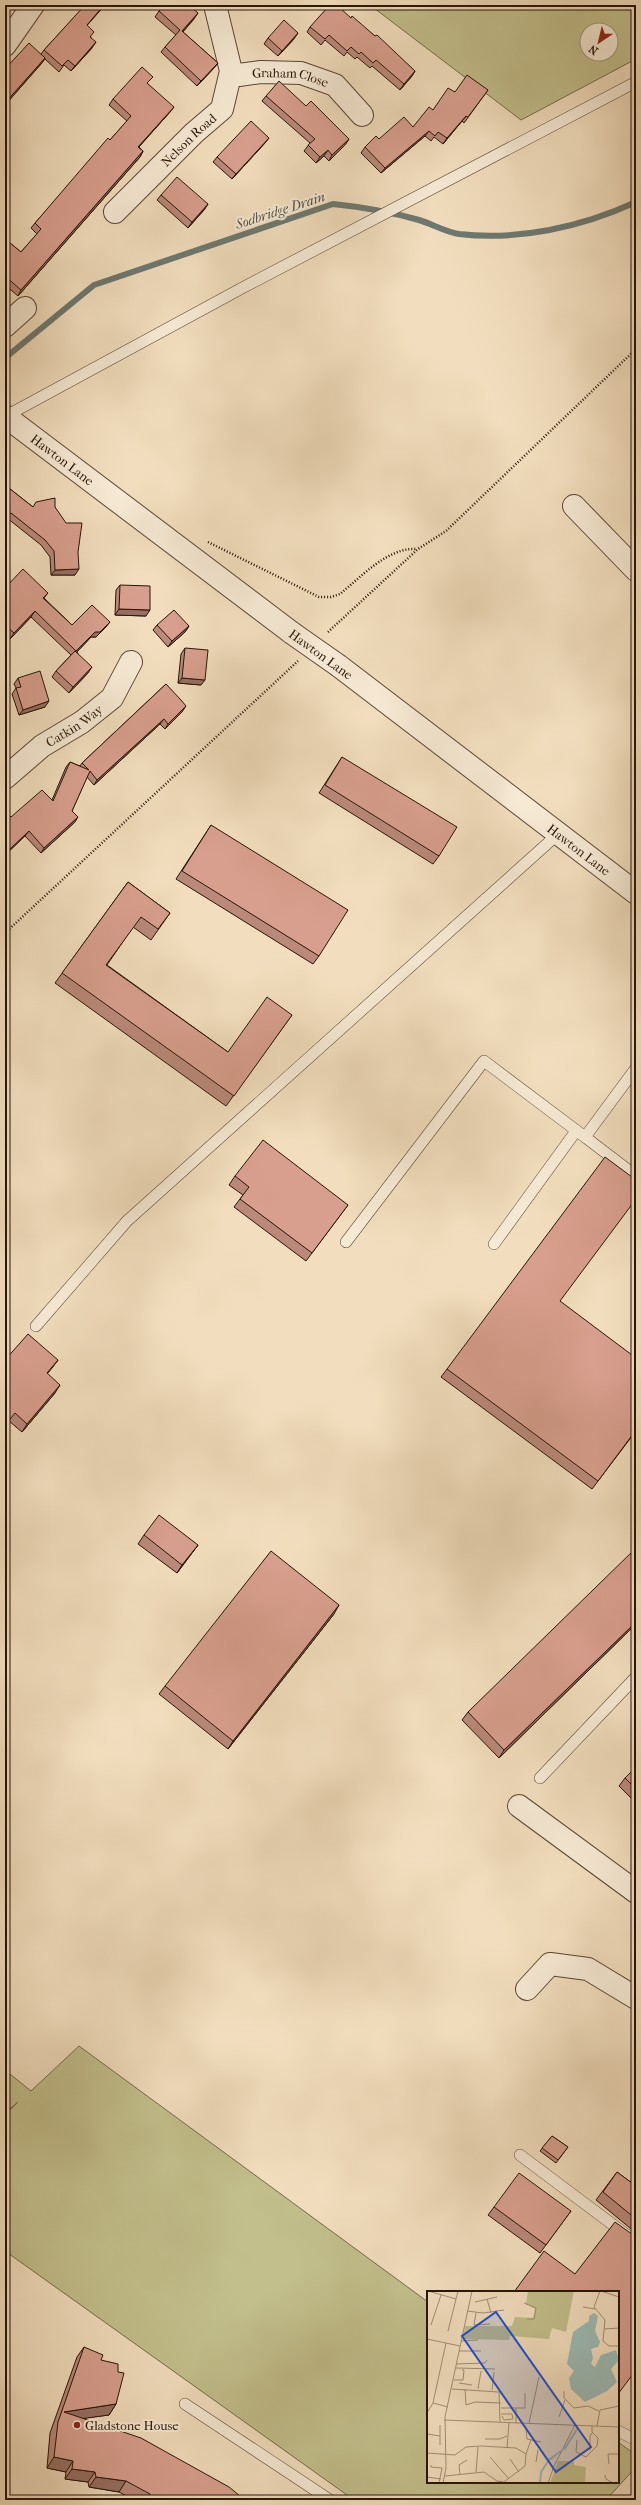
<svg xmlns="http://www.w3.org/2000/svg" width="641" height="2505" font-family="'IM FELL French Canon',serif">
<rect width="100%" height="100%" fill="#f2debe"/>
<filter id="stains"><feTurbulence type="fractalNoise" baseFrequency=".005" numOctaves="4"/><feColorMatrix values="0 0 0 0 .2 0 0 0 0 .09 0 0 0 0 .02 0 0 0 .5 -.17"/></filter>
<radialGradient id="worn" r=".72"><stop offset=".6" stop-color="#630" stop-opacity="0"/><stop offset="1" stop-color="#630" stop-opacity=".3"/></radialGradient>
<g fill="#c2bf8c" stroke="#746a4a" fill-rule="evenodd">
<path d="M370,5H636V59L521,120ZM587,30H611V54H587Z"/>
<path d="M79,2046L428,2302V2482H618V2442L636,2455V2467L606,2500H354L5,2251V2115L18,2102L5,2113V2070L31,2091Z"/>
</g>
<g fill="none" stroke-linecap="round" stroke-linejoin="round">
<path stroke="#6d7970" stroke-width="6" d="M5,358L94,285L333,204C362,207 391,212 419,220C432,224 446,232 459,234C518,241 582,227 636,202"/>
<defs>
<g id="service">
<path d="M6,416L244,287L636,82"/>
<path d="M636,1068L585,1137L636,1176"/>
<path d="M346,1242L484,1061L585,1137"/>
<path d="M494,1244L576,1131"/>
<path d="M36,1326L127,1221L558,834"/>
<path d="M540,1778L636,1677"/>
<path d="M520,2155L636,2242"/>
<path d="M185,2404L330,2500"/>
<path d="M618,2431L636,2440"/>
</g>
<g id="minor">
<path d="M5,45L33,5"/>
<path id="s1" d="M231,71L239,75L261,72L301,73L335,85L362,115"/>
<path id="s2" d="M115,212L194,133L222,109L231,71L215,5"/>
<path d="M5,326L25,308"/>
<path d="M574,506L636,570"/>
<path id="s3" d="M5,778L42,746L82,722L112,698L131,662"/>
<path d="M519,1806L636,1892"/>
<path d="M527,1989L550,1964L588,1969L636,1998"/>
</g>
<g id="tertiary">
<path id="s4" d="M5,416L292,633"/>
<path id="s5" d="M339,666L636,893"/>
</g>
</defs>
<use href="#service" stroke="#5a4736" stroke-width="12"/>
<use href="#minor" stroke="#5a4736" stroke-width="24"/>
<use href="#tertiary" stroke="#5a4736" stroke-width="24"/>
<g stroke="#271508" stroke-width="2.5" stroke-dasharray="1 2" stroke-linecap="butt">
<path d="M208,542L319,597H331L340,594C361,577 388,547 417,549"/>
<path d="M328,632L418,549L446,531L636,349"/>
<path d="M5,933L298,661"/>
</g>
<use href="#service" stroke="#f7ead5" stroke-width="11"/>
<use href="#minor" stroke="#f7ead5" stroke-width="22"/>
<use href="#tertiary" stroke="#f7ead5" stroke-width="22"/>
<defs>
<path id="tertiary-bridge" d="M292,633L339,666"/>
</defs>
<use href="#tertiary-bridge" stroke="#5a4736" stroke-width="24" stroke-linecap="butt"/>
<use href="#tertiary-bridge" stroke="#f7ead5" stroke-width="22"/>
</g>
<g fill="#ba897a" stroke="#271508">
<path d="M75,5H105L87,25L91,38L92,48L71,71L64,65L59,72L45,59L41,64L5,105V69L41,54L44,50L81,10Z"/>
<path d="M236,5H247L242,10Z"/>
<path d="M278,5H285L282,8Z"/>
<path d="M159,11L194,19L183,32L218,63L214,68L197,86L161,52L165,47L176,35L155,17Z"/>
<path d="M351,18L375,36L415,71L412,76L400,90L372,66L370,68L357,57L355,59L347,52L344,56L325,40L321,45L307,32L310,27Z"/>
<path d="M268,38L294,39L278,56L264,44Z"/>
<path d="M148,84L170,112L139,147L143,151L140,157L18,296L5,285V239L21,252L37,234L31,228L35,223L110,140L127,121L109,105L113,99Z"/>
<path d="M488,90L464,123L462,121L443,144L434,137L431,141L425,136L381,173L361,153L365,147L379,139L413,127L455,92Z"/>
<path d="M266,96L306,106L349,139L345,145L329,161L324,156L316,163L304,151L310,143L262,101Z"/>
<path d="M265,143L232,179L213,162L217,157Z"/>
<path d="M161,195L208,204L204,210L188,228L157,200Z"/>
<path d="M5,485L33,507H55L75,575H51L50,557L41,545L7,518L5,520Z"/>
<path d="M120,585L146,616L115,615L116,590Z"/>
<path d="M5,588L48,593L44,598L72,625L106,627L96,637H91L77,652L88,673L69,693L52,677L56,671L71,655L31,617L10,639L5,634Z"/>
<path d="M157,625L189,626L185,632L168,647L153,630Z"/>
<path d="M185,648L201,685L178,683L181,654Z"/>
<path d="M18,678L45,707L19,715L12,694L16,688L14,684Z"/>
<path d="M166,684L182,712L165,729L160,724L94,785L87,777L72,811L75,822L41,853L25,836L6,854L5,852V815L11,817L52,800L66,767L70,762L80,766L82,763Z"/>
<path d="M342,757L439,856L433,864L319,793Z"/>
<path d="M211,825L319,956L313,964L176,879Z"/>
<path d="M128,882L170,913L151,940L133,927L107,965L228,1052L292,1015L226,1106L55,983Z"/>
<path d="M235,1176L348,1205L306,1261L234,1207L243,1195L229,1185Z"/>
<path d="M560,1301L636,1431L592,1489L441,1377L447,1369Z"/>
<path d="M5,1360H58L47,1374L55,1393L22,1432L9,1421L5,1426Z"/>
<path d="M144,1535L198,1545L177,1573L138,1544Z"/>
<path d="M334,1614L228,1749L159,1694L165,1686Z"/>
<path d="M636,1624L499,1758L462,1720L468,1712Z"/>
<path d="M636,1767V1803L619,1786L625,1778Z"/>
<path d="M552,2136L568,2147L556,2163L540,2151Z"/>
<path d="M617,2172L636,2186V2233L596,2200Z"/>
<path d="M494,2207L571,2211L540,2253L488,2215Z"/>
<path d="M84,2347L101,2360L116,2404L109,2415L84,2418L245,2500H134L119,2492L89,2487L88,2482L65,2479L66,2472L47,2468L50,2433L77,2357Z"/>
</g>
<g fill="#976f63" stroke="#271508">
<path d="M104,5H105L83,30L87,25Z"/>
<path d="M198,13L194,19L178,36L182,31Z"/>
<path d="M298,33L294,39L278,56L282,51Z"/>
<path d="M96,42L92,48L71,71L75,66Z"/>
<path d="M45,58L41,64L5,105V103Z"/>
<path d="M218,63L214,68L197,86L201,81Z"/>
<path d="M415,71L412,76L400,90L404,84Z"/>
<path d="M174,107L170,112L134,152L138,147Z"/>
<path d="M466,116L462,121L443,144L447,138Z"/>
<path d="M429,131L425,136L381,173L385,168Z"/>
<path d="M269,138L265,143L232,179L236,174Z"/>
<path d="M349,139L345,145L329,161L332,155Z"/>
<path d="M328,150L324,156L316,163L320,157Z"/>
<path d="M143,151L140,157L18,296L21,290Z"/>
<path d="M208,204L204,210L188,228L192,222Z"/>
<path d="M79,569L75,575H51L55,570Z"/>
<path d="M119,609L150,610L146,616L115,615Z"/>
<path d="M35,611L31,617L10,639L14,633Z"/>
<path d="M110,622L106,627L96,637H91L72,657L76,651L95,632Z"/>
<path d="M189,626L185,632L168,647L172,641Z"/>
<path d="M92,667L88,673L69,693L73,687Z"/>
<path d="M182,678L205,680L201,685L178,683Z"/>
<path d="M49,701L45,707L19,715L23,710Z"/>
<path d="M186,706L182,712L165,729L168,724Z"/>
<path d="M164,719L160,724L94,785L97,780Z"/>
<path d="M78,817L75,822L41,853L44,848Z"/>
<path d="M29,831L25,836L6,854L10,849Z"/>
<path d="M58,1360L52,1368L41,1381L47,1373Z"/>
<path d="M60,1385L55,1393L22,1432L27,1424Z"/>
<path d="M198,1545L177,1573L182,1565Z"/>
<path d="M339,1605L334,1614L228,1749L233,1741Z"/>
<path d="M636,1622V1624L499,1758L504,1750Z"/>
<path d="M116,2404L109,2415L58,2422L64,2412Z"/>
<path d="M54,2457L73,2461L66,2472L47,2468Z"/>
<path d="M72,2469L95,2472L88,2482L65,2479Z"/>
<path d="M96,2477L126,2481L119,2492L89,2487Z"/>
<path d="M150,2497L158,2500H148Z"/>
</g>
<g fill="#d89f8e" stroke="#271508">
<path d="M85,5H104L87,25L94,32L90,37L96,42L75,66L68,60L62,66L44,50Z"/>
<path d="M165,5H188L198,13L182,31L218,63L201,81L165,47L180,30L159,11Z"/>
<path d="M327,8H340L351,18L352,16L375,36L377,35L415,71L404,84L376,60L373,63L361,52L359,54L351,47L347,51L329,35L325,39L310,27Z"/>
<path d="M284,20L298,33L282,51L268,38Z"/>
<path d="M29,43L45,58L5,103V69Z"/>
<path d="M142,67L153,77L147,83L174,107L138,147L143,151L21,290L5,276V239L21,252L41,229L35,223L108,138L110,140L131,116L113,99Z"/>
<path d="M467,75L488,90L468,117L466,116L447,138L438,132L435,136L429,131L385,168L365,147L376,136L379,139L404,117L413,127L429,107L433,110L448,88L455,92Z"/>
<path d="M279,81L306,106L311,101L349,139L332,155L328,150L320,157L308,145L315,139L266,96Z"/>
<path d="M251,121L269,138L236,174L217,157Z"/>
<path d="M177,177L208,204L192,222L161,195Z"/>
<path d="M5,485L33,507L36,502L55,498V507L66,523H82L78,552L79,569L55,570L54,551L45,540L11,513L6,518L5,517Z"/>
<path d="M23,569L48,593L43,598L72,625L92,605L110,622L100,632H95L76,651L35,611L14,633L5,625V588Z"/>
<path d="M120,585L150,586V610L119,609Z"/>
<path d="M174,610L189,626L172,641L157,625Z"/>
<path d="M185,648L208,650L205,680L182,678Z"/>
<path d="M75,651L92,667L73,687L56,671Z"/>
<path d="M40,671L49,701L23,710L16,688L21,687L18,678Z"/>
<path d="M166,684L181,700L186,706L168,724L164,719L97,780L90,771L72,811L78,817L44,848L29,831L10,849L5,844V815L7,813L11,817L42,790L53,801L70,762L89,770L82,763Z"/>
<path d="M342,757L457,827L439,856L325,785Z"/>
<path d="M211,825L348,910L319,956L182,871Z"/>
<path d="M128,882L170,913L158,929L141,917L106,965L228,1052L267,997L292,1015L234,1096L62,973Z"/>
<path d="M263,1140L348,1205L312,1253L240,1199L249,1187L235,1176Z"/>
<path d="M605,1157L636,1180V1199L560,1301L636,1358V1430L598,1481L447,1369Z"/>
<path d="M28,1334L58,1360L47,1373L60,1385L27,1424L15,1413L7,1423L5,1421V1360Z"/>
<path d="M159,1515L198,1545L182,1565L144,1535Z"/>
<path d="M636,1548V1622L504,1750L468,1712Z"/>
<path d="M271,1551L339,1605L233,1741L165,1686Z"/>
<path d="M636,1767V1789L625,1778Z"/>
<path d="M552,2136L568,2147L558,2160L542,2148Z"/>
<path d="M617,2172L636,2186V2219L603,2192Z"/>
<path d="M519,2173L571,2211L546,2245L494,2207Z"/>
<path d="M615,2222L636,2237V2370L618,2394V2292H514L544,2251L575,2274Z"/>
<path d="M84,2347L103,2355L101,2360L118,2364V2372L124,2373L116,2404L64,2412L141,2438L229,2487L245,2500H158L150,2497V2494L126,2481L96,2477L95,2472L72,2469L73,2461L54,2457L58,2422Z"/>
</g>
<circle fill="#8f2418" stroke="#f7ead5" stroke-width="1.5" cx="77" cy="2425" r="4"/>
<g text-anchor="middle" stroke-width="4" stroke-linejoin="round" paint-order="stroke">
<g font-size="13" fill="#271508" stroke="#f7ead5">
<text dy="5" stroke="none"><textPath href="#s1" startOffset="61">Graham Close</textPath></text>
<text dy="5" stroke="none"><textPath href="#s2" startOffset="103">Nelson Road</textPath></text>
<text dy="5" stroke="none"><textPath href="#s4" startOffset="72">Hawton Lane</textPath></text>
<text transform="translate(321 654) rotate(36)" y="5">Hawton Lane</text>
<text dy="5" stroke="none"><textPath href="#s3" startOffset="87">Catkin Way</textPath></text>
<text dy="5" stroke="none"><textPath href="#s5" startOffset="302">Hawton Lane</textPath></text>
</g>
<g font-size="13" fill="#271508" stroke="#f7ead5" text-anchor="start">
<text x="85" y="2430">Gladstone House</text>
</g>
<g font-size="14" font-style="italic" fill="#504f45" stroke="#f7ead5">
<text transform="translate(280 210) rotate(-18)" y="5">Sodbridge Drain</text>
</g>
</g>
<g transform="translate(427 2291)">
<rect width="192" height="192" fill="#f2debe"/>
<path d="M101,0H147L139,41L125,37L122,48L83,45L82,49L36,48L38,35H85L88,26L106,27L108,18L99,13ZM131,170H147V174L159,176L158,192H123Z" fill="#c2bf8c"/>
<path d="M167,22L171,25L168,40L173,51L171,56L164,58L166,67L164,73L168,76L174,64L189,59L192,69L184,78L190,91L180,100L158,111L144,98L142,87L147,80L140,73L146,41L162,30V25Z" fill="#9cbbb6"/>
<path fill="none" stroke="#9cbbb6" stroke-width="2" d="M137,159L150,138M113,192L114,181L122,169L134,160"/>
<path fill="none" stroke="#a18e75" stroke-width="1" d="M1,0L29,8M173,0L167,16L178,29L176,50L182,55H192M174,0L192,6M60,8L64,22M48,11L70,6M97,12L109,17L107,28H100M156,16L168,18M40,20L56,22L77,19M49,22L47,34L63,33M4,34L14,4M178,38L192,37M21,40L31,0M0,48L33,55M34,50L51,49M32,60H54M30,73L58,72L60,69M29,77L68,78M27,89H36L37,79H35M32,92L45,94M25,98L72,101L73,131M38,98L39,114L48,111L74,112M51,98L54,80M65,99L67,81M137,100V107L147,117L161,115L172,120M6,112L19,52M74,117H89V132M89,117H98V102M0,122L6,112L21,116M74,123H85L86,128L77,129L75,125M132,126L138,109M17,129L192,136M102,132L112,86M13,134V154M170,135L173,119L192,115M99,137L100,148L114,151M0,143L13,145M58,148H73L80,145M150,149L149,161L159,166L170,155L171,147L165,141V135M80,157L82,132M163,159V145L165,142M0,162L28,164L39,156L54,155L89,157L99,163M99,163L104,149M63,166L82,188M83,168L92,181M109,171L111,159M182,173L181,163H192M4,174V176L15,177L12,192M49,181L51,156M33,184L32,174L40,169M178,184L179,188L186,192M18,185L57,181L70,190L77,191L98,175L99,163M0,186L14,188M16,192L19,177L18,126L45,0M121,192L127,175L148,134"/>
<path fill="#1d4ed8" fill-opacity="0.15" stroke="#1d4ed8" stroke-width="2" d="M69,21L164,156L129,181L35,45Z"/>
<rect width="192" height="192" fill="none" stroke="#271508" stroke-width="2"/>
</g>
<rect width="641" height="2505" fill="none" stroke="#f2debe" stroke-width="20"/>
<rect x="6" y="6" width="629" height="2493" fill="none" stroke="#271508" stroke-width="2"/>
<rect x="10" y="10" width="621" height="2485" fill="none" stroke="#271508"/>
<g transform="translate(599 42) rotate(215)"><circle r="19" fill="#f7ead5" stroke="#a49583"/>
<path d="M0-3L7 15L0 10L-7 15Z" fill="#8f2418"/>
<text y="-6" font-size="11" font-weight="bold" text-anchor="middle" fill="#271508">N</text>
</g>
<rect width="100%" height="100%" filter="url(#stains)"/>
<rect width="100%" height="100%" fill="url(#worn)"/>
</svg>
